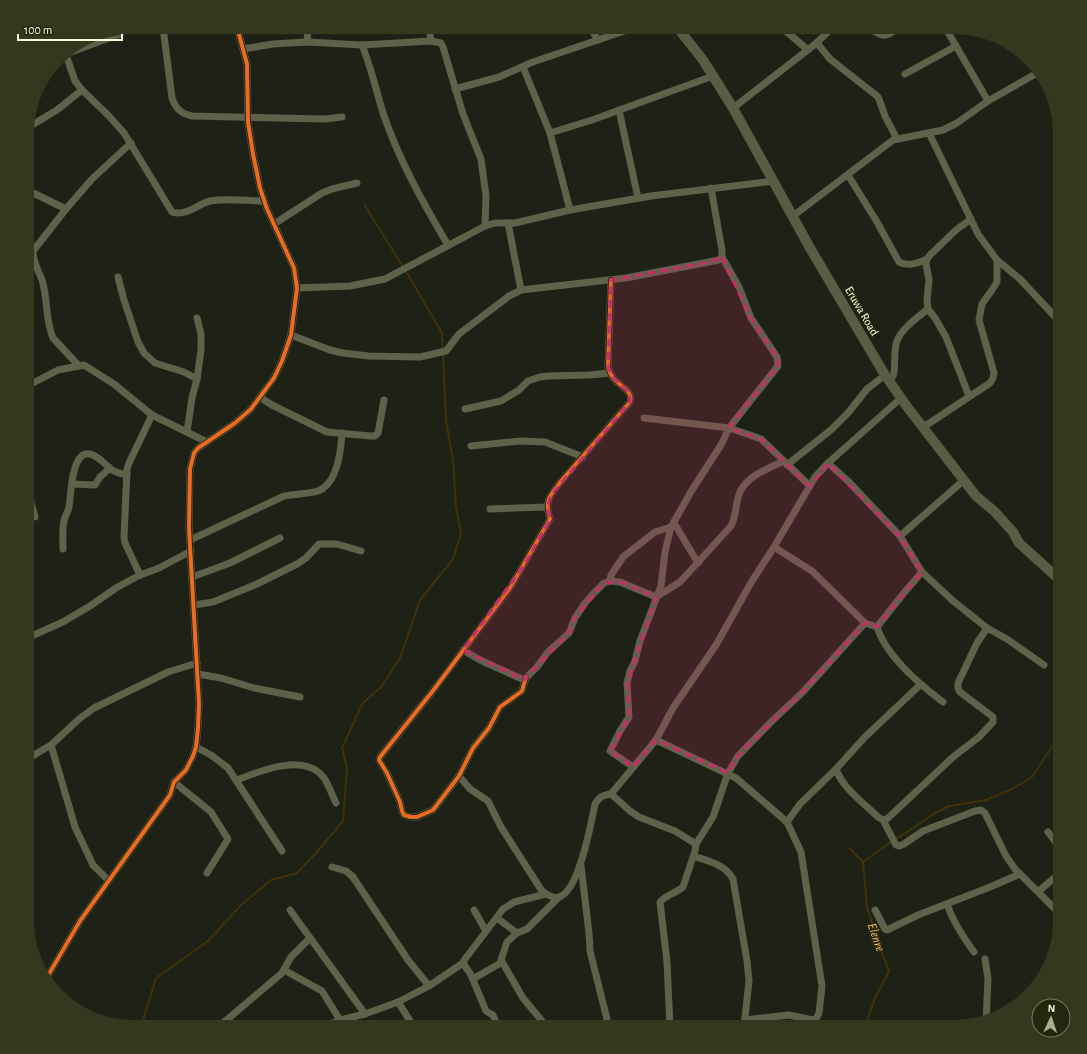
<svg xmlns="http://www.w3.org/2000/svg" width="1087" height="1054" font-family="'Alegreya Sans',sans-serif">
<rect width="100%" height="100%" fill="#1e2115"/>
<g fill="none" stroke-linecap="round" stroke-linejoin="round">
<g stroke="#42320b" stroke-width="2">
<path d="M849,848L863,862L867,907L877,939L889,971L875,998L865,1027"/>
<path d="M863,862L894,840L910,830L932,815L949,806L986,800L1012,789L1032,777L1060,735"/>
<path d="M141,1027L156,978L208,941L241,905L271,880L297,873L315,854L343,821L347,768L342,748L362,704L382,686L400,658L420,600L453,559L461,534L456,507L453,461L446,420L442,333L404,268L365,206"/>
</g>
<g stroke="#5f624a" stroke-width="7">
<path d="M163,27L172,98C176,109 180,113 192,116L325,119L342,117"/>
<path d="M590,27L598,40"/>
<path d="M781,27L808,50"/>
<path d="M868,27C881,36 885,40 898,27"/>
<path d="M945,27L988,101"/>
<path d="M431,41L441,43L443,47L463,114L481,159L486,196L485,226"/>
<path d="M307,42L308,27"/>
<path d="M817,43L830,59L877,96L879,99L885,116L897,139"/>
<path d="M362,45C371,67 376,90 383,113C399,160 423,203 448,245"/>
<path d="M243,49L273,44L307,42L362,45L431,41L429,27"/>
<path d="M65,52L75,81L82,90L109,116L124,133L172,212C185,217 198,204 210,201C227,198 247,201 264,201"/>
<path d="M66,54L120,34L126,28"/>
<path d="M523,67L550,133L570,210"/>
<path d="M905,74L956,46"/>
<path d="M455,89L499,77L533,62L636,27"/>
<path d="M733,108L814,45L828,32L831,27"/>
<path d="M619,110L638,198"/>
<path d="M27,128L57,110L82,90"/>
<path d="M550,133L592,120L713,76"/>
<path d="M929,133L978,234L997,260L1020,279L1060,322"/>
<path d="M848,175L877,222L899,262C909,267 917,263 927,259"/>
<path d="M27,190L66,209"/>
<path d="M793,216L893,140L943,130L957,123L988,101L1039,72"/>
<path d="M508,223L521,290"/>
<path d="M274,224L322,193L332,189L357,183"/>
<path d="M118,277L124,300L138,342L144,353L155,363L184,372L197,379"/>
<path d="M297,288L350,286L385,279L485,226L495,223H515L570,210L651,196L774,181"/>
<path d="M291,335L330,350L343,353L368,356L420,357L446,351L459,334L509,296L521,290L626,278L719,260L722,257V250L711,188"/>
<path d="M79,366L53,338C45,320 48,298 42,280C38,269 33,263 33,251L66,209L92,179L131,143"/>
<path d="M889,380C890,379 892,378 893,376C896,372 893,350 897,341C902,328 917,318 928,309"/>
<path d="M27,386L58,370L84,365L114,384L152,415L207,442"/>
<path d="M969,396L946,337L935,318L928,309L927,300L929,280L926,264L927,259L930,255L956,230L971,219"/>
<path d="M261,398L272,405L327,432L370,436H375L378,433L384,400"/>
<path d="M465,409L501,401L519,390L528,381L540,377L548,376L589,375L610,373"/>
<path d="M644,418L729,428L778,366L777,357L751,318L739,287L722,257"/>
<path d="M922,428L990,383L993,378L994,373L979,320L982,304L992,290L997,282V260"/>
<path d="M187,432L192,398L197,379L201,350V334L197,318"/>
<path d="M471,446L521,441L545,442L583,457"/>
<path d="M828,463L848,481L900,536L922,572L952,600L987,628L1007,639L1044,665"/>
<path d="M787,465L832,429L848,413L867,389L885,375"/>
<path d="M27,471L31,503L35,517"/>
<path d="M72,484L95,485L100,477L110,468"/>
<path d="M490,509L547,507"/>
<path d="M674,523L698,563"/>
<path d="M900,536L964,480"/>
<path d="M190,540L284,496C294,494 309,494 318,491C337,484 341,451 342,433"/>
<path d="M774,547L812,571L865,623L877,627"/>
<path d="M63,549C63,540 62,530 64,521C65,516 68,512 69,507C71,496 71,450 90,454C99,456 105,465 112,470C117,473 122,474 127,475"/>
<path d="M140,575L125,543L124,537L127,469L129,463L152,415"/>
<path d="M192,577L230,563L280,538"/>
<path d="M610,581L611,575L623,557L655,532L671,527"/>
<path d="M194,605L213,602L257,584L297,564L306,558L319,544H337L361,551"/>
<path d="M877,627C886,656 919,684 943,702"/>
<path d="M877,627L903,594L922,572"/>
<path d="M27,638L63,622L90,606L116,588L138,576L159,568L191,551"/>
<path d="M463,650L480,660L524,680L537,667L548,652L569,633L575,618L585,603L594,593L604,583L610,581L620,582L656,597L680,582L731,526C737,515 735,503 740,492C747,476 769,468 784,461"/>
<path d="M198,674L221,678L254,688L300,697"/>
<path d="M526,677L522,691L500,707L489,728L473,748L459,776L433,810L417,817H411L404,815L402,811L400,802L387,773L379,760L380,757L432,692L510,588L550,519C544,499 550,496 562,480L630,402C631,399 631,396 629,393C621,383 612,382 608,367L611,280"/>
<path d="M656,740L736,778L787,822L801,852L822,986L819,1013L816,1019L813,1020L789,1015L745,1020"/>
<path d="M51,745L75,827L93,865L108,880"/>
<path d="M196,747L211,755L228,768L282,851"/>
<path d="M27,759L51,745L79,719L94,708L168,672L197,663"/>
<path d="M633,767L610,751L620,731L629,717L627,683L630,671L635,661L640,641L661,586L665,552L671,527L692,490L721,445L729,428L750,435L761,439L810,486"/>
<path d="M836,769C843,789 864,803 878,817L883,820L887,819L953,757L979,737L993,722V717L960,692L958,688V683L977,643L987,628"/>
<path d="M459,776L470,789L488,801L501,827L542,891C546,894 553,899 559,897C579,891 591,824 595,804C599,797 603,795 611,794L656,740L673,708L716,645L752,581L774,547L815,477L828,463L901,398"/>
<path d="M237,780C260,771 305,752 324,778C329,785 332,795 336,803"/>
<path d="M174,782L211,812L228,839L207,873"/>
<path d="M611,794L630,811L639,817L675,831L696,844"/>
<path d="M883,820L896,845L899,846L904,844L923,831L975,811L981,810L985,813L1006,856L1015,869L1060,914"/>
<path d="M787,822L800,804L836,769L864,738L920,685"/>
<path d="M1048,832L1060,848"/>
<path d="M693,856C708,861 725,864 733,879L747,961L749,981L744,1027"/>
<path d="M581,866L589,933L590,951L609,1027"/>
<path d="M332,867L346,871L353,877L408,960L429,986"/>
<path d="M1039,891L1060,873"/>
<path d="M947,904C953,922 963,937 974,952"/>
<path d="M290,910L365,1014"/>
<path d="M474,910L486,931"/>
<path d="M875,910L885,929L887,930L918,915L990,887L1020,874"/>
<path d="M497,918L517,933"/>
<path d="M985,959L988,979L986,1021"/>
<path d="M463,963L471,975L486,1011L493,1015L498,1027"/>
<path d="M284,970L322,991L340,1020"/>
<path d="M46,979L80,921L170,795L174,782L186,770L193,756L196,747L198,728L199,704L189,528L190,469L194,453L198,448L235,423L251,409L274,378L282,361L291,335L297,288L294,268L267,209L260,188L253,154L248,122L247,64L237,27"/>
<path d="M473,979L502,962"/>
<path d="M398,1002L414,1027"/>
<path d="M223,1023L282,973L291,957L310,938"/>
<path d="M325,1027L340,1020L365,1014L398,1002L429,986L463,963L465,959L503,909L514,902L546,894"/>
<path d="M547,1027L523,998L501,960L507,942L517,933L527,929L559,897"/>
<path d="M670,1027L667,962L660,902C666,895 676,893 683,887L695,851L696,844L713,817L728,773L738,756L772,721L803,692L865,623"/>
</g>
<path stroke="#5a5d44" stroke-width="10" d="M677,27L703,60L733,108L810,248L866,343L885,375L908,408L976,496L994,511L1013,532L1019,543L1060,580"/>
<defs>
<g id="cycleway">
<path d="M526,677L522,691L500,707L489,728L473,748L459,776L433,810L417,817H411L404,815L402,811L400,802L387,773L379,760L380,757L432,692L510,588L550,519C544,499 550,496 562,480L630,402C631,399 631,396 629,393C621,383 612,382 608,367L611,280"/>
<path d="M46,979L80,921L170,795L174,782L186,770L193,756L196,747L198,728L199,704L189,528L190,469L194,453L198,448L235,423L251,409L274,378L282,361L291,335L297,288L294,268L267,209L260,188L253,154L248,122L247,64L237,27"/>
</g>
</defs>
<use href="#cycleway" stroke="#22270f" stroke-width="6"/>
<use href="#cycleway" stroke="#ed6a23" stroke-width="4"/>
</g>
<path fill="#c72f67" fill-opacity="0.2" stroke="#c72f67" stroke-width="3" stroke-dasharray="8 5" stroke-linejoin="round" d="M722,257L751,318L779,360L778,366L729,428L761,439L810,486L828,463L900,536L922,572L877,627L865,623L803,692L738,756L728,773L656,740L633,767L610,751L629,717L627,683L656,597L620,582L604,583L575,618L569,633L524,680L463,650L526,562L550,519L547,507L552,494L630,402L629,393L614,379L608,367L611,280L709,262Z"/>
<g text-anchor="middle" stroke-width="3.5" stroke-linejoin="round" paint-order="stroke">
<g font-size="12" fill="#f8ffd5" stroke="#22270f">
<text transform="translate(862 311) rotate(60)" y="4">Eruwa Road</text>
</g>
<g font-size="13" font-style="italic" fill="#ffb563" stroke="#22270f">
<text transform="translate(877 937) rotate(71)" y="5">Elenre</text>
</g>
</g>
<path d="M0 0H1087V1054H0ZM133 34H954A99 99 0 0 1 1053 133V921A99 99 0 0 1 954 1020H133A99 99 0 0 1 34 921V133A99 99 0 0 1 133 34Z" fill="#33381f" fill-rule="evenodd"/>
<g transform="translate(1051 1018) rotate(3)"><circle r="19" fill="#22270f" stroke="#787d5e"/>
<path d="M0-3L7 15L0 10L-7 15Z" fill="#acb192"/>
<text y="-6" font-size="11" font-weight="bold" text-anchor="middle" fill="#f8ffd5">N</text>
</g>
<path d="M18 34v6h104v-6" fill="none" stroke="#f8ffd5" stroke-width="2"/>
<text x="24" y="34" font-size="12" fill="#f8ffd5" stroke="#22270f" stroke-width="3" paint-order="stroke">100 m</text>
</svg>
